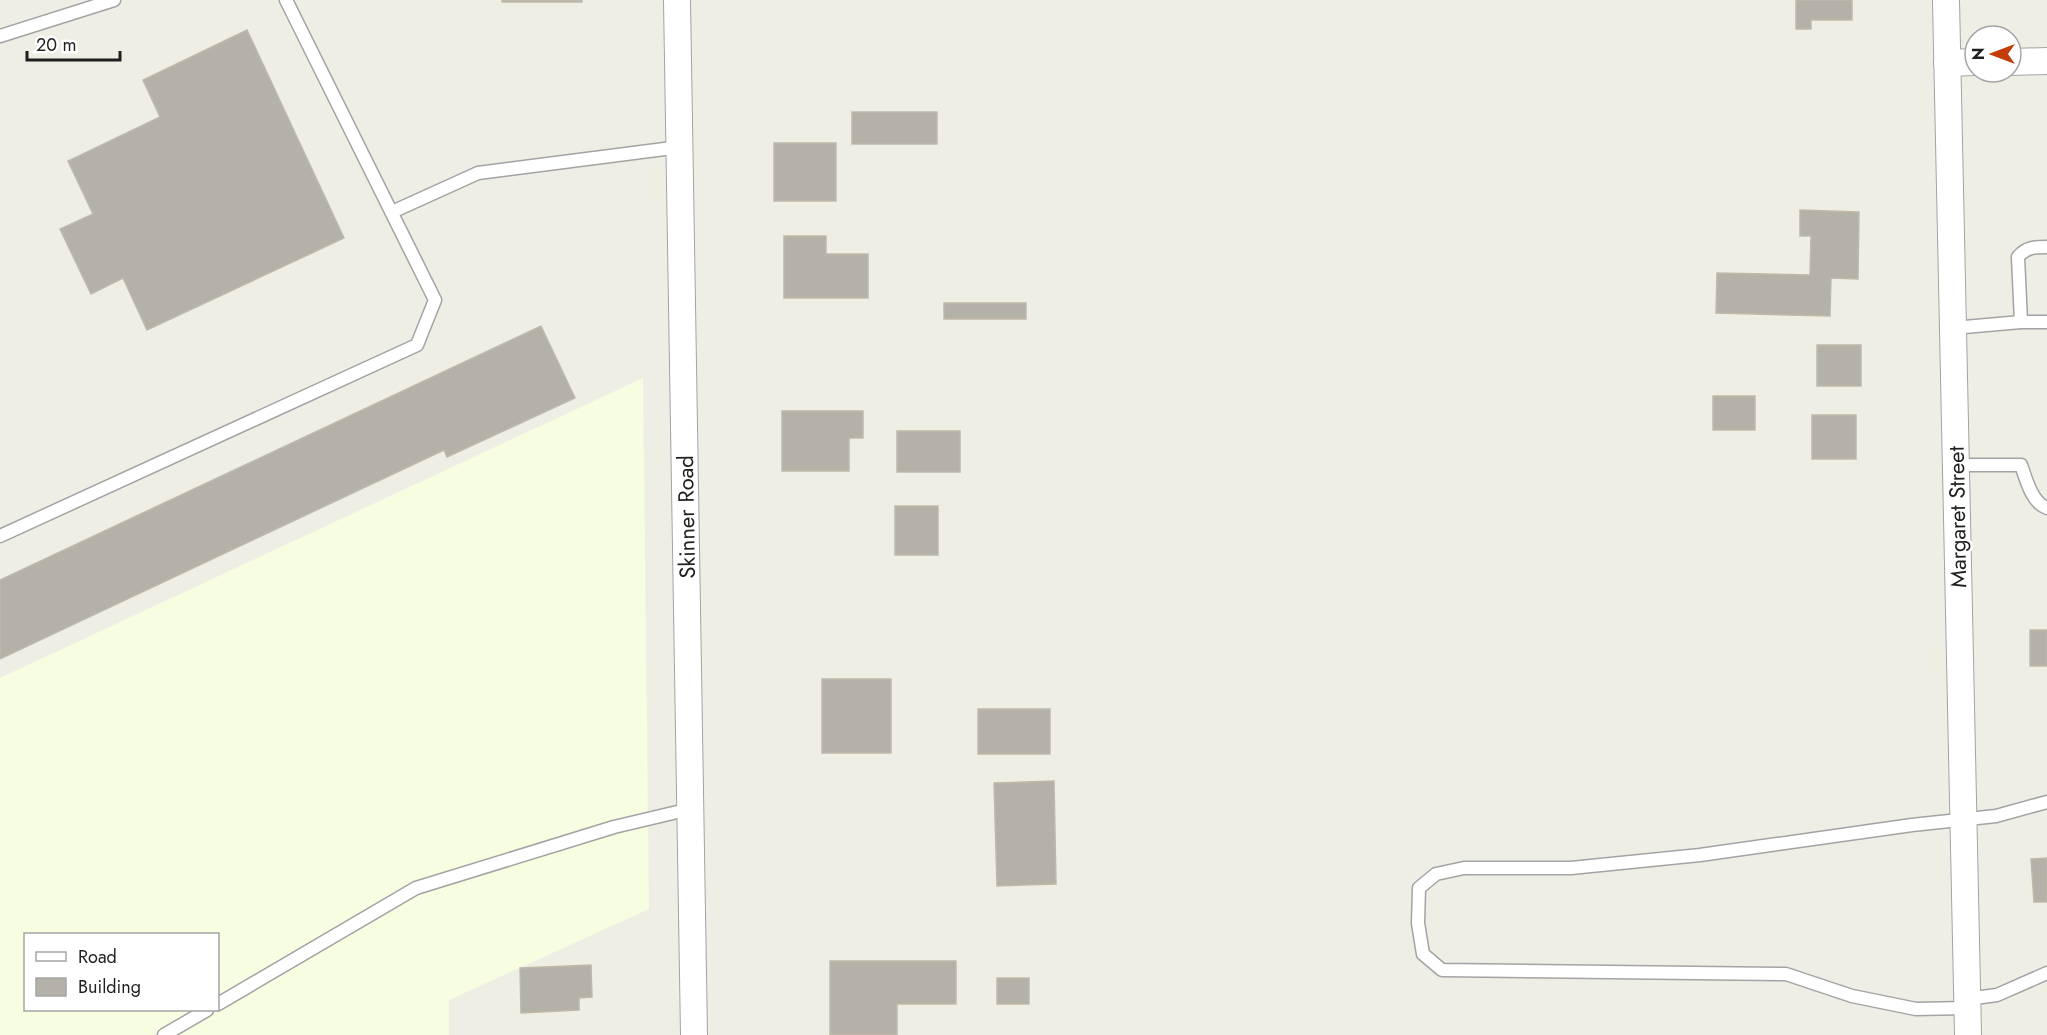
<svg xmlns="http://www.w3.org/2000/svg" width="2047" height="1035" font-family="Jost,sans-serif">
<rect width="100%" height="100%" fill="#efeee5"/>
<path fill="#f6fde0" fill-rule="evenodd" d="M643,378L649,909L449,1000V1035H0V678ZM26,934H218V1010H26Z"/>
<g fill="#b4b1a8" stroke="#c0b9a9" stroke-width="1.5">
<rect x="502" y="0" width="80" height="2"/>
<path d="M1796,0H1852V20H1811V29H1796Z"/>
<path d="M247,30L344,238L147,330L123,278L91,294L60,229L93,214L68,161L160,117L143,80Z"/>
<rect x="852" y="112" width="85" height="32"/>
<rect x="774" y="143" width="62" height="58"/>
<path d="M1800,210L1859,212L1858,279L1831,278L1830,316L1716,313L1717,273L1810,275L1811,236H1800Z"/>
<path d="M784,236H826V254H868V298H784Z"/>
<rect x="944" y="303" width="82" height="16"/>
<path d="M541,326L575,398L447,457L444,450L0,659V580Z"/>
<rect x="1817" y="345" width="44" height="41"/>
<rect x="1713" y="396" width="42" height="34"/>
<path d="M782,411H863V438H849V471H782Z"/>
<rect x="1812" y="415" width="44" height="44"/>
<rect x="897" y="431" width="63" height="41"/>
<rect x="895" y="506" width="43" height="49"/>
<rect x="2030" y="630" width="17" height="36"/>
<rect x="822" y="679" width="69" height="74"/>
<rect x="978" y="709" width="72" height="45"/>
<path d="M1054,781L1056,884L997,886L994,783Z"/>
<path d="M2047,858V902H2034L2031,859Z"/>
<path d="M830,961H956V1004H897V1035H830Z"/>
<path d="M591,965L592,997L579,998V1010L521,1013L520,968Z"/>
<rect x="997" y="978" width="32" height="26"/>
</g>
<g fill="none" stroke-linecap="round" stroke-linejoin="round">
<defs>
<g id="service">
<path d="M0,36L114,0"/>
<path d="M392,212L478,173L680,147"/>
<path d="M2021,322L2018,257C2026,247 2035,247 2047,247"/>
<path d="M1953,328L2021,322H2047"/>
<path d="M1956,465H2021C2026,479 2032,503 2047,508"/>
<path d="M0,536L417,345L435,300L286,0"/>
<path d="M1967,999L1997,995L2047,973"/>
<path d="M218,1004L416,888L614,827L690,809"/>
<path d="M1967,1008L1916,1009L1852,996L1786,974L1442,970L1423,954L1418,923L1419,888L1436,874L1464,868H1571L1700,855L1912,825L1996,816L2047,802"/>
<path d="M164,1035L207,1010"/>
</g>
<g id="minor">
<path d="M677,0L694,1035"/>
<path d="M1946,0L1968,1035"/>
<path d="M2011,62L2047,61"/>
<path d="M1947,63L1975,62"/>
</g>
</defs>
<use href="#service" stroke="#a3a3a3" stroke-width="15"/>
<use href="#minor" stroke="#a3a3a3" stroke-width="28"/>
<use href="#service" stroke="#fff" stroke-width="12"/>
<use href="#minor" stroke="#fff" stroke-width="26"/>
</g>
<g text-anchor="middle" stroke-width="5" stroke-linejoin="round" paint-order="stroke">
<g font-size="22" fill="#1f1f1f" stroke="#fff">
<text transform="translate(686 517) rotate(-91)" y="8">Skinner Road</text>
<text transform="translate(1957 517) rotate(-91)" y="8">Margaret Street</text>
</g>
</g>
<rect x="24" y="933" width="195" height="78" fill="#ffffff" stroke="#a5a5a5" stroke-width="1.5"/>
<rect x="36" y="952" width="30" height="9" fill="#ffffff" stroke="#a5a5a5" stroke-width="1.5"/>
<text x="78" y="963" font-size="18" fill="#1f1f1f">Road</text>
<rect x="36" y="978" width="30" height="18" fill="#b4b1a8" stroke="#a5a5a5" stroke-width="1.5"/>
<text x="78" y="993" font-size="18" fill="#1f1f1f">Building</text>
<g transform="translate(1993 54) rotate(270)"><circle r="28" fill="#ffffff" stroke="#a5a5a5" stroke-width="1.5"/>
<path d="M0-4.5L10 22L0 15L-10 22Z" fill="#c23c0c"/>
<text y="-9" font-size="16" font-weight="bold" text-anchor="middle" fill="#1f1f1f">N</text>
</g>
<path d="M27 51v9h93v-9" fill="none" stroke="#1f1f1f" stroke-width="3"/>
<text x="36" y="51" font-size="18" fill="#1f1f1f" stroke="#ffffff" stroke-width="4.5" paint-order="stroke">20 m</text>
</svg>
